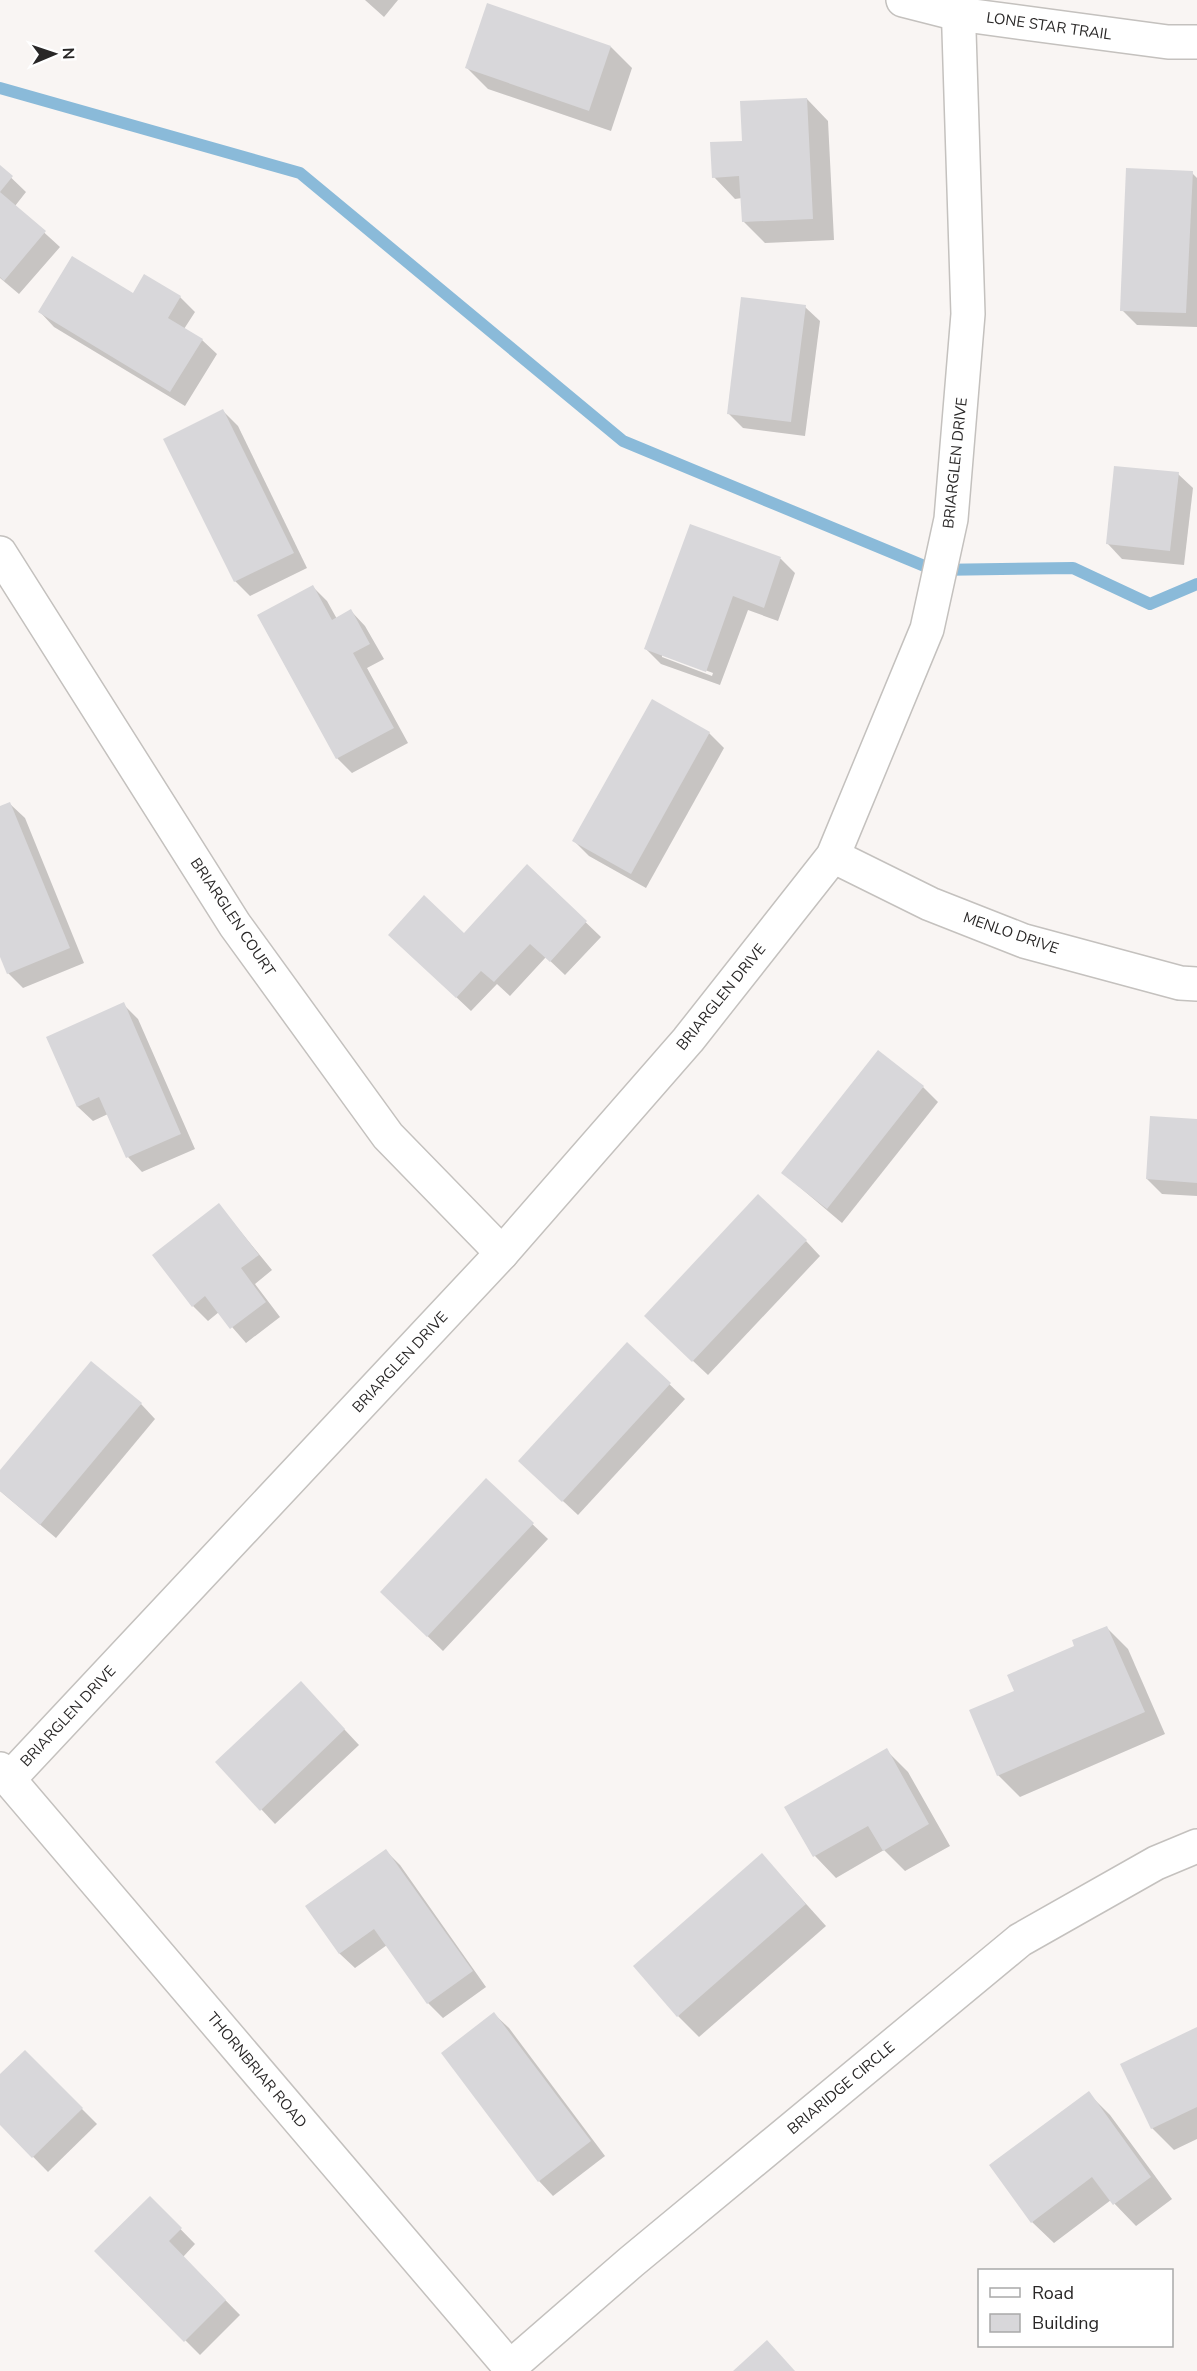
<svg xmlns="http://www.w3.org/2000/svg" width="1197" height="2371" font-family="'Nunito Sans',sans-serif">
<rect width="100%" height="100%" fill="#f9f5f3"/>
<g fill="#0003" fill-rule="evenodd">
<path d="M365,0H398L384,17Z"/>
<path d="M611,47L632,68L611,131L488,89L467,68Z"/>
<path d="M807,99L828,121L834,240L765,243L743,221L742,198L735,199L714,177L743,142Z"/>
<path d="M0,167L26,192L15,206L60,247L19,294L0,278Z"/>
<path d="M1192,173L1197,178V327L1137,325L1122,310Z"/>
<path d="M134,295L180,297L195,312L184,329L202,340L217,354L185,406L54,327L40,312Z"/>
<path d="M805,307L820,321L805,436L743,428L728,413Z"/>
<path d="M223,411L238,426L307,568L250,596L235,581Z"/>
<path d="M1178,474L1193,488L1184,565L1122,559L1108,544Z"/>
<path d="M691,526L781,559L795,573L778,621L748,610L720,685L661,664L646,649ZM662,654L713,673L712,676L662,657Z"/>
<path d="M313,587L327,601L337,619L351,611L365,626L384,659L367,668L408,743L352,773L337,758L259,616Z"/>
<path d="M709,733L724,748L646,888L589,856L574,841Z"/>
<path d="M10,804L25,818L84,963L23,988L8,973L0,953V808Z"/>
<path d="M527,866L601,937L565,975L546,957L510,996L497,984L471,1011L405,949L464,935Z"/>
<path d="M123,1004L138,1019L195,1149L142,1172L128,1157L108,1114L93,1121L78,1107L48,1038Z"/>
<path d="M923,1087L938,1102L842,1223L783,1173Z"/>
<path d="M1197,1120V1196L1162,1194L1147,1179Z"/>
<path d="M219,1205L272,1270L255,1284L280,1317L246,1343L219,1312L208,1321L193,1306Z"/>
<path d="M806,1241L820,1256L708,1375L661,1331Z"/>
<path d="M627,1344L685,1399L578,1515L535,1475Z"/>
<path d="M141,1404L155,1419L56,1538L0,1491V1473Z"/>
<path d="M486,1480L548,1539L443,1651L396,1606Z"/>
<path d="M1106,1627L1128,1649L1165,1734L1020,1797L998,1775L1016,1692Z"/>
<path d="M315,1698L359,1745L275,1824L261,1809Z"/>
<path d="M886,1750L908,1772L950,1846L905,1871L884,1850L836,1878L815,1856L786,1807Z"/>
<path d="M386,1851L400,1865L486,1987L443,2018L428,2003L387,1945L355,1968L340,1954L307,1906Z"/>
<path d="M762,1855L826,1926L699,2037L678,2016Z"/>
<path d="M494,2014L509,2028L605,2156L553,2196L539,2181Z"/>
<path d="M1197,2029V2139L1174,2150L1152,2128Z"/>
<path d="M25,2052L97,2124L48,2172L0,2123V2076Z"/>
<path d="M1088,2093L1110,2115L1172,2199L1136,2226L1111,2200L1054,2243L1032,2222Z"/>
<path d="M150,2198L195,2244L183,2257L240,2315L200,2355L96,2251Z"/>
</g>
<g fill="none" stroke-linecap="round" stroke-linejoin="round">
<path stroke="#8abad9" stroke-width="12" d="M0,88L300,173L623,441L934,570L1073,568L1150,604L1197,584"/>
</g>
<g fill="#d8d7da">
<path d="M487,3L611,46L589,111L465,68Z"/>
<path d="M807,98L813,219L742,222L739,176L712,178L710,142L742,141L740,101Z"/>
<path d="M0,165L13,176L0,192L46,231L4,281L0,277Z"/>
<path d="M1126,168L1193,171L1186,313L1120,311Z"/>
<path d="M72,256L133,293L144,274L181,296L168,318L203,339L170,392L38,312Z"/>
<path d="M741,297L806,305L791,422L727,414Z"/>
<path d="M223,409L294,553L234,582L163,439Z"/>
<path d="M1114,466L1179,472L1170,551L1106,544Z"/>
<path d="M690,524L781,557L764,608L733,596L706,672L644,649Z"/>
<path d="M313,585L332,620L351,609L370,644L353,653L394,728L336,759L257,615Z"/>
<path d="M652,699L710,732L631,874L572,841Z"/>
<path d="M10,802L70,948L7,974L0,957V806Z"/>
<path d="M527,864L587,921L550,962L530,944L494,982L481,971L456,998L388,935L424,895L464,933Z"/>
<path d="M124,1002L181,1134L126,1158L99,1097L77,1107L46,1037Z"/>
<path d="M878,1050L924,1086L827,1209L781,1173Z"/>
<path d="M1150,1116L1197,1119V1183L1146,1179Z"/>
<path d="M758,1194L807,1240L692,1362L644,1316Z"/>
<path d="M219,1203L259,1255L241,1268L266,1302L230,1329L205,1296L192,1307L152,1255Z"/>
<path d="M627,1342L671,1383L562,1502L518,1461Z"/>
<path d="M91,1361L142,1403L40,1525L0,1491V1470Z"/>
<path d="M486,1478L534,1523L427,1637L380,1592Z"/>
<path d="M1107,1626L1145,1712L997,1776L969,1710L1014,1691L1007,1675L1074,1646L1072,1640Z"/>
<path d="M301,1681L345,1729L260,1811L215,1762Z"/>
<path d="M887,1748L929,1824L883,1851L868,1826L813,1857L784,1807Z"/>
<path d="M386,1849L473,1971L427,2004L374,1929L339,1954L305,1906Z"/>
<path d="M762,1853L806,1904L677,2017L633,1966Z"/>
<path d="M494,2012L591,2141L538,2182L441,2053Z"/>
<path d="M1197,2027V2107L1151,2129L1120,2064Z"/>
<path d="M25,2050L83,2108L32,2158L0,2125V2074Z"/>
<path d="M1089,2091L1151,2177L1113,2205L1092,2177L1031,2223L989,2165Z"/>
<path d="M150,2196L182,2228L169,2241L226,2300L184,2342L94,2251Z"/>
<path d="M767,2340L795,2371H733Z"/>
</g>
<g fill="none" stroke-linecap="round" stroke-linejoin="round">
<defs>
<g id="street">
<path d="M903,0L958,14L1168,42H1197"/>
<path d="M0,553L235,925L388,1136L502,1253"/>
<path d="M833,856L930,904L1024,941L1180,983L1197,984"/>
<path d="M0,1769L513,2371"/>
<path d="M9,1779L502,1253L688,1040L833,856L927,629L951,519L968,314L958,0"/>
<path d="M510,2367L631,2262L1020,1940L1156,1863L1197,1846"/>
</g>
</defs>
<use href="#street" stroke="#c4c1be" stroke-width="36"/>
<use href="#street" stroke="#fff" stroke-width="33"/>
</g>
<g text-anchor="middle" stroke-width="4.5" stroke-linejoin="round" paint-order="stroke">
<g font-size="15" fill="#292727" stroke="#fff">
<text transform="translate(1049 26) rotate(8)" y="5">LONE STAR TRAIL</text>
<text transform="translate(955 463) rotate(-84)" y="5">BRIARGLEN DRIVE</text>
<text transform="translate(233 917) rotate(56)" y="5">BRIARGLEN COURT</text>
<text transform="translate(1011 933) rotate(19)" y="5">MENLO DRIVE</text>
<text transform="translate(721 997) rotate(-51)" y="5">BRIARGLEN DRIVE</text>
<text transform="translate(400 1362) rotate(-47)" y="5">BRIARGLEN DRIVE</text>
<text transform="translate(68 1716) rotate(-47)" y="5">BRIARGLEN DRIVE</text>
<text transform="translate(257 2070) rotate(50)" y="5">THORNBRIAR ROAD</text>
<text transform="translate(841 2088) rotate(-40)" y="5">BRIARIDGE CIRCLE</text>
</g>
</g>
<rect x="978" y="2269" width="195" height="78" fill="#ffffff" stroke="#a9a9a9" stroke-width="1.5"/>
<rect x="990" y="2288" width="30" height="9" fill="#ffffff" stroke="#a9a9a9" stroke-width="1.5"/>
<text x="1032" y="2299" font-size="18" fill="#292727">Road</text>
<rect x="990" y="2314" width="30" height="18" fill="#d8d7da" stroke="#a9a9a9" stroke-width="1.5"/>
<text x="1032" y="2329" font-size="18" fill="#292727">Building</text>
<g transform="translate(54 54) rotate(88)" stroke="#ffffff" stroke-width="4.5" paint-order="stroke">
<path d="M0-4.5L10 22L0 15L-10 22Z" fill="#292727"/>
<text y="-9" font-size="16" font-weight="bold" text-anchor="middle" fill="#292727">N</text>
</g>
</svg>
